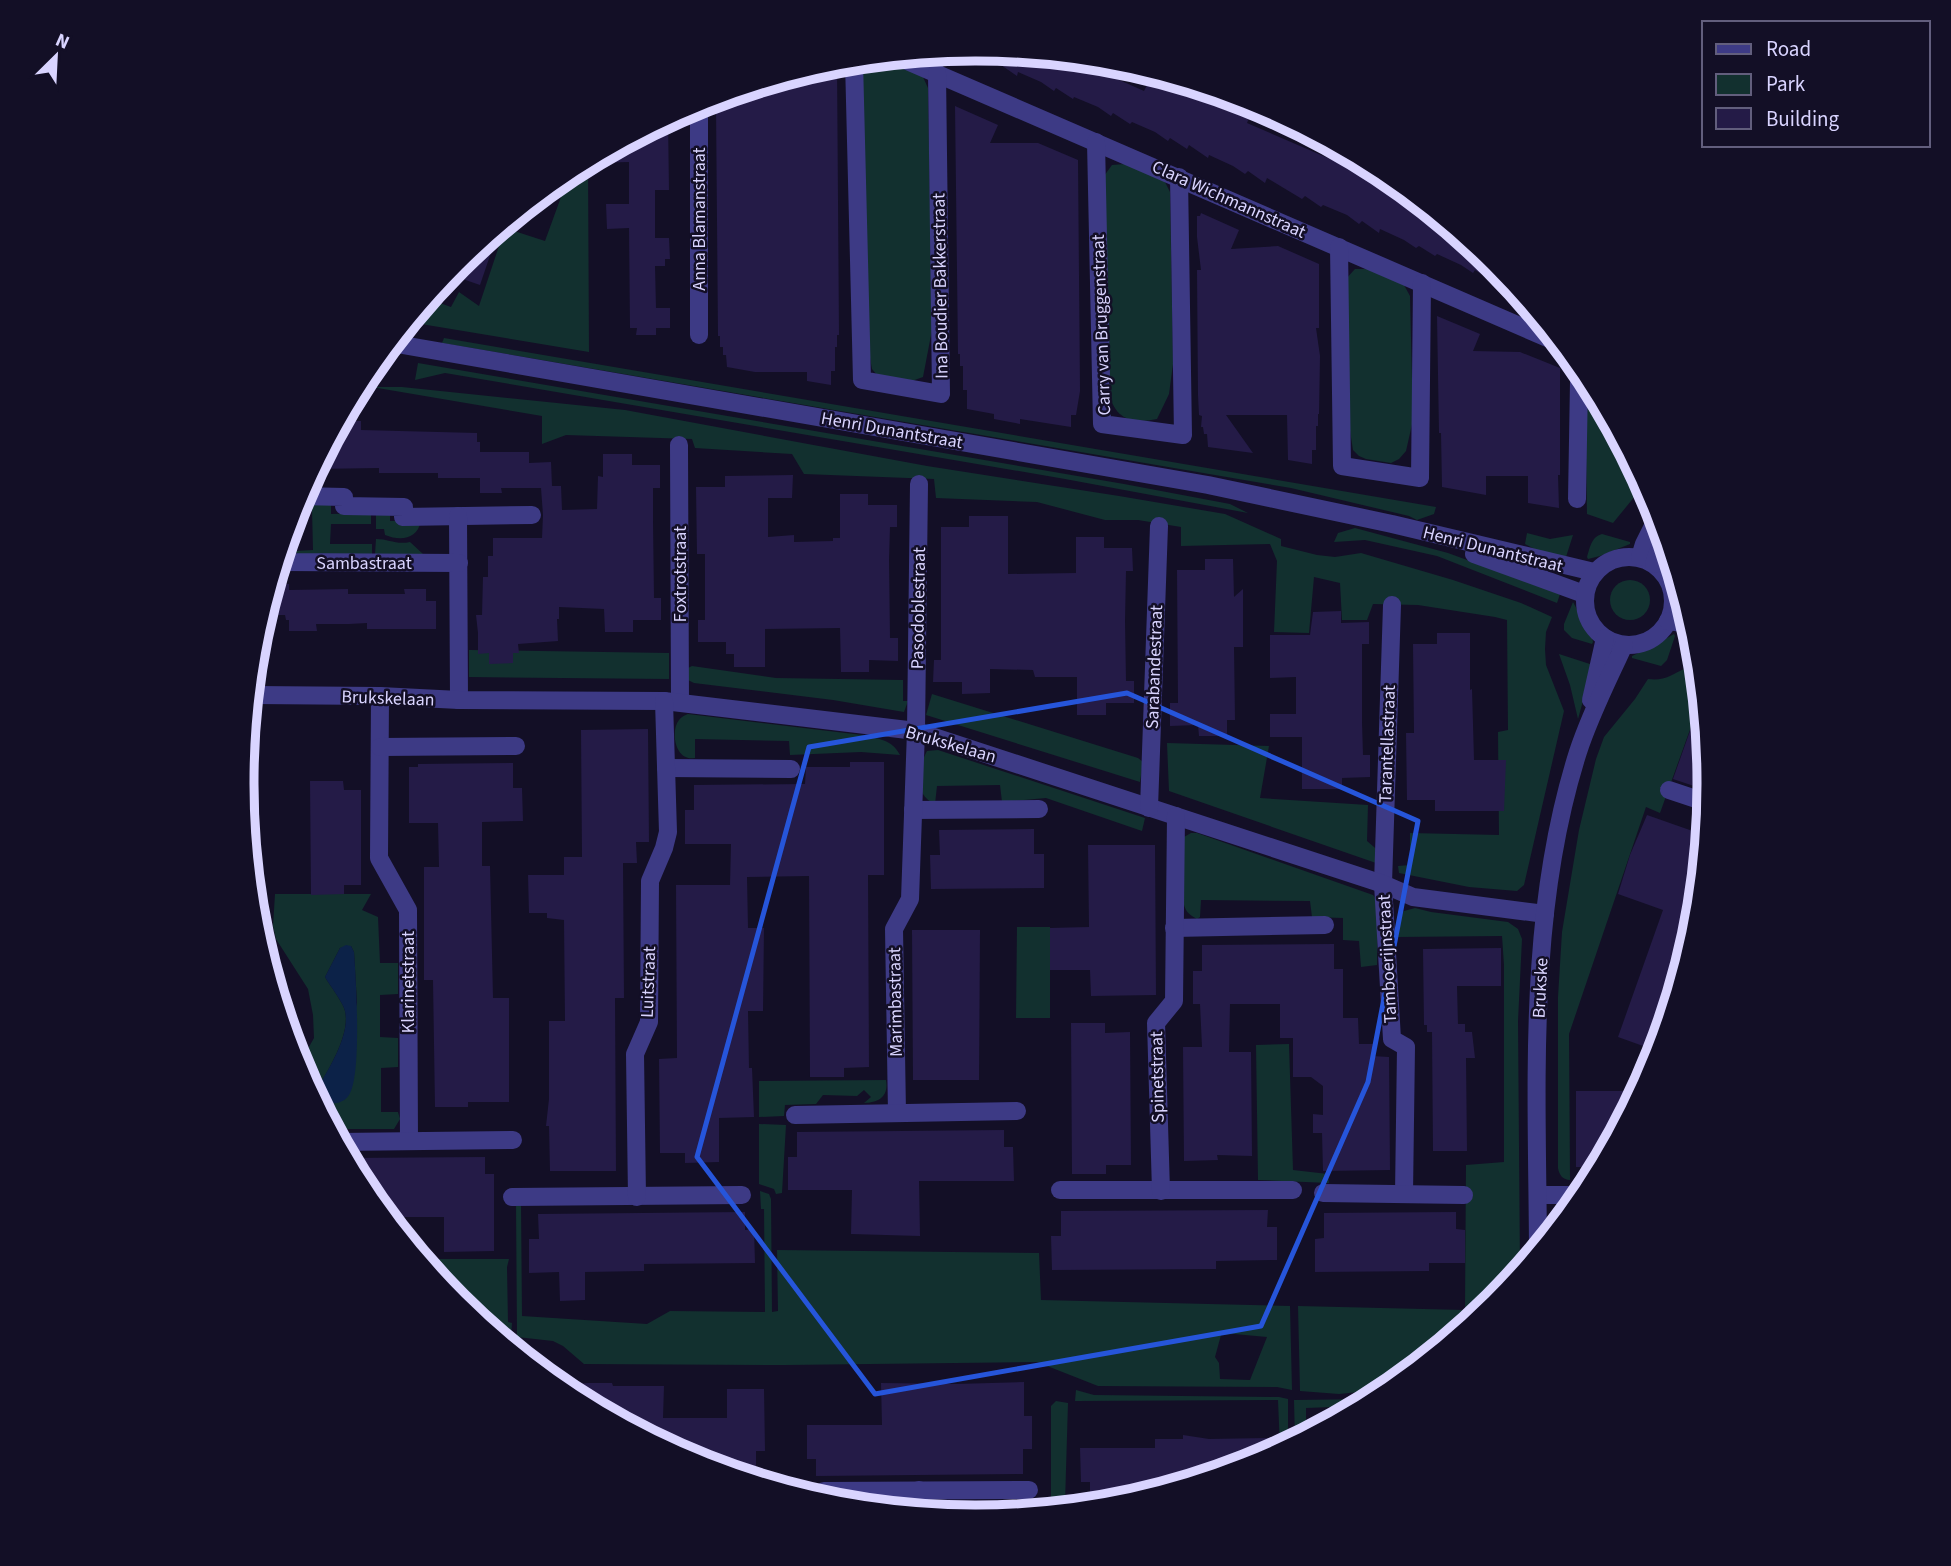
<svg xmlns="http://www.w3.org/2000/svg" width="1951" height="1566" font-family="'Source Sans 3',sans-serif">
<rect width="100%" height="100%" fill="#130f26"/>
<g fill="#12302f" fill-rule="evenodd">
<path d="M876,59H887L923,77L928,88L932,330L923,377L909,382L877,375L872,369L864,325L862,73L867,64Z"/>
<path d="M588,162L589,352L409,322L436,289L442,292L437,302L451,307L459,292L479,306L505,228L545,241L569,175L567,174Z"/>
<path d="M1125,164L1164,180L1170,192L1173,364L1169,394L1157,419C1132,424 1116,420 1109,394L1104,176L1112,165Z"/>
<path d="M1355,269H1368L1404,285L1410,296L1413,420L1406,451L1399,459L1391,463L1366,459L1359,456L1353,450L1347,412L1345,280Z"/>
<path d="M444,338L1436,507L1434,514L1417,520L1409,516L1291,488L442,343Z"/>
<path d="M418,363L1124,484L1230,504L1248,513L1065,479L445,373L415,380Z"/>
<path d="M1588,380L1644,485L1613,523L1587,514L1585,385Z"/>
<path d="M361,382L374,387H402L625,410L927,466L1119,496L1225,514L1281,539V546L1317,555L1335,557L1361,553L1453,580L1521,603L1552,617L1546,632L1545,649L1546,665L1564,711L1524,885L1517,891L1469,887L1399,873L1398,866L1410,865V833L1499,835L1498,732L1508,730L1507,620L1495,617L1418,605L1373,604L1367,620H1342L1340,583L1314,577L1309,633L1274,632L1277,561L1270,544L1181,546V527L1138,520H1105L1037,502L936,498L934,479L804,474L792,454L695,448L692,439L566,435L542,444V416L360,385Z"/>
<path d="M331,504V514L371,513V524H331L330,544H372V554H298L295,551L313,550L312,509H295L297,505Z"/>
<path d="M390,513V521H421C417,540 400,541 385,535L384,529H376V514Z"/>
<path d="M1355,528L1448,553L1560,594L1557,603L1437,556L1365,540L1334,542L1338,533Z"/>
<path d="M1527,533L1550,539L1573,535L1566,557L1542,553L1525,544Z"/>
<path d="M1602,534L1630,542V544L1600,556L1588,559L1587,557C1590,548 1591,537 1602,534Z"/>
<path d="M376,539C389,539 396,545 410,542L423,554H375Z"/>
<circle cx="1630" cy="600" r="20"/>
<path d="M1573,602L1592,637L1593,642L1592,644L1572,638L1564,630V624Z"/>
<path d="M1674,634L1675,636L1667,660L1661,666L1632,658V656L1655,645Z"/>
<path d="M469,650L669,653V679L469,677Z"/>
<path d="M1559,654L1593,665L1578,719L1570,685Z"/>
<path d="M1697,656L1701,699L1660,813L1646,807L1569,1034L1570,1180C1563,1180 1559,1175 1558,1168V997L1562,932L1579,830L1596,759L1604,737L1635,699L1648,679C1665,681 1671,675 1686,668L1688,658Z"/>
<path d="M692,666L776,678L903,680V701H908L904,712L833,700L694,683L688,680V668Z"/>
<path d="M932,694L1138,758L1143,762L1140,782L926,715Z"/>
<path d="M688,714L862,735C878,739 892,739 900,755L861,752L790,755L789,741L695,739V758C675,762 670,731 679,720C681,717 685,715 688,714Z"/>
<path d="M1167,743L1269,746L1260,798L1368,805L1367,841L1381,853L1376,863L1169,791Z"/>
<path d="M938,750L1145,818L1142,831L1046,798L1002,802L1000,785L937,786L935,804C913,795 918,768 927,751Z"/>
<path d="M1191,833H1197L1373,895L1378,901L1377,965L1361,967L1359,941L1343,940V918L1312,917L1310,901L1201,900L1200,917L1197,919C1188,914 1185,911 1183,901L1184,837Z"/>
<path d="M275,894H371L362,910L378,917L380,963H398V994L380,995V1037L398,1038V1067L381,1068V1112H398L400,1119L394,1129H332L319,1104L330,1105L357,1003L354,952L351,946L340,948L325,977C330,986 343,1002 345,1011C351,1035 326,1074 314,1094L297,1064V1061L305,1054L314,1038L313,1015L308,989L276,939L273,926Z"/>
<path d="M1415,908L1431,912L1508,922L1518,929L1522,939L1518,1021L1520,1271L1494,1302L1388,1389L1339,1394L1300,1391L1298,1306L1465,1310L1466,1165L1504,1162V965L1502,936L1396,937L1397,917L1404,911Z"/>
<path d="M1017,927H1050V1018H1016Z"/>
<path d="M266,960C282,983 307,1010 290,1039Z"/>
<path d="M1289,1044L1293,1170L1328,1174L1329,1183L1258,1180L1256,1045Z"/>
<path d="M886,1080C889,1096 879,1103 864,1103L871,1097L864,1090L857,1096L823,1095L816,1104L785,1105L784,1116L759,1117V1081Z"/>
<path d="M759,1124L786,1125L782,1193L776,1194L774,1189L759,1184Z"/>
<path d="M760,1191L769,1194L771,1199L772,1312L778,1311L777,1250L1039,1253L1041,1300L1290,1306L1292,1390L1277,1387L1098,1386L1037,1362L786,1365L584,1364L563,1346L553,1341L517,1337L516,1203H521L522,1316L647,1324L670,1311L765,1312L764,1209H761ZM1234,1334L1267,1337L1250,1380L1220,1379L1219,1363L1215,1357L1221,1335Z"/>
<path d="M421,1259H509L507,1267L508,1322L512,1323L511,1336H498L456,1302Z"/>
<path d="M1076,1390L1094,1395L1279,1397L1288,1399V1444L1280,1448L1278,1400L1075,1401Z"/>
<path d="M1372,1399L1359,1406L1306,1408V1435L1295,1441L1294,1400Z"/>
<path d="M1056,1401L1068,1403L1065,1503L1056,1505L1051,1502V1406Z"/>
</g>
<path fill="#0c2248" d="M346,945L351,946L354,952C356,978 362,1076 349,1095C343,1105 329,1104 319,1104L314,1094C326,1073 351,1036 345,1011C343,1002 330,986 325,977L340,948Z"/>
<g fill="#241b47">
<path d="M974,49L1113,63L1108,75L1144,91L1149,81L1187,97L1188,93L1227,111L1233,98L1253,108L1247,123L1409,193L1495,264L1511,284L1506,290L1475,270L1473,273L1461,265L1437,254L1435,256L1419,246L1416,248L1404,240L1380,229L1379,233L1362,221L1359,224L1347,215L1323,205L1321,207L1305,196L1302,199L1267,178L1265,183L1248,171L1245,174L1233,166L1209,155L1208,158L1189,145L1187,149L1170,138L1168,141L1155,132L1132,122L1130,124L1113,113L1111,116L1098,107L1074,97L1073,99L1056,88L1054,91L1041,82L1018,72L1017,76L1001,65L973,52Z"/>
<path d="M833,63H837L839,335H837V347H835V371H831V385L807,381V372H755L727,367L726,355H723V347H720V336H718L716,105L724,104L723,96Z"/>
<path d="M955,106L998,125L990,143H1038L1078,160L1080,391L1076,415H1071V427L1020,419V424L994,419V414L967,409V390H963V366H960V354H958Z"/>
<path d="M668,119L669,190H655V238H669L670,259H665V266H655L656,308H670V328H656V335H636L637,328H630L629,228L607,229L606,204H629V162L586,163Z"/>
<path d="M1201,213L1239,230L1231,249L1278,246L1319,264V328H1316L1320,356L1319,414H1318V426H1316V450H1312V464L1288,460L1287,415H1226L1253,453L1208,447L1207,434H1204L1203,427H1201L1202,416L1199,415L1198,395L1197,270H1201L1197,237V216H1200Z"/>
<path d="M499,229L480,285L448,274L457,264Z"/>
<path d="M1437,316L1480,334L1473,351L1520,352L1560,368V475H1558L1559,508L1528,503V476H1486V495L1442,487L1441,433H1439Z"/>
<path d="M341,421H361V430L477,433V442H480V452H529V463L551,462L552,486H561L562,510L597,509L598,476L603,477V454H632V465H660V488H653V521L654,598H661V620H633V632H605L604,609L559,607V619H557L558,641L518,644L519,653H513V663L489,664V653L478,654V633L476,615H482L483,577H488V556H493V538H542L543,515L541,488H501L502,493H480V478H438V473H379V468L315,469Z"/>
<path d="M793,475L792,498H768V537L794,535V542L833,541V538H840V494H868V505H897V527H890L889,560L890,638H898V661L869,660V672H841L840,628L765,629V667H734V654H726V642H698V620H705V554H697L696,487H725V476Z"/>
<path d="M969,516H1008V574L1076,573V537H1104V548H1132L1133,571H1126L1125,621L1126,681H1134V703H1106V715H1077V677H1035L1033,670L990,669V693L962,694V682H933L934,660H941V527H969Z"/>
<path d="M1205,559H1233L1234,597L1243,589V647H1234L1235,720H1227V736H1199L1198,725L1170,726V703H1178L1177,570H1205Z"/>
<path d="M289,584V590L348,589V594H405L404,589H426V601H436V629H367V623L349,624H316L317,631H289V620H286L285,615H268V599L272,585Z"/>
<path d="M1341,611V623L1369,622V644H1362V722L1363,755H1370V777L1342,778V789H1302V737H1270V714H1296V677L1270,678V635H1310L1313,612Z"/>
<path d="M1437,633H1470V690L1472,689L1474,760H1506L1504,811H1435V800H1407L1406,733H1414L1413,644H1437Z"/>
<path d="M1701,700L1709,783V791L1673,779Z"/>
<path d="M648,729L649,842H636L637,863H623L624,998H615L616,1171H550L549,1126H546L549,1099V1021H565L564,920L547,918V913H529L528,875H564V857H582L581,730Z"/>
<path d="M850,762H884V875H868L869,1067L844,1068V1077H810L809,876L747,877L748,928H764L763,1011H748L749,1068H752L754,1117L719,1118V1162L685,1163V1153H660L659,1059L677,1058L676,885H730L731,844H685V810H694V785L805,784L806,767H850Z"/>
<path d="M513,763V788H522L523,821L482,822V866H490L493,998H509V1102H468V1107H435L433,980H424V867H439L438,823H409V767H418V764Z"/>
<path d="M310,781H343L344,790H361V885H344V894L311,895Z"/>
<path d="M1647,815L1704,835L1701,869L1692,893L1698,895L1696,918L1686,946L1689,947L1657,1051L1618,1037L1663,910L1618,894L1630,855Z"/>
<path d="M1034,829V854H1044V888L931,889L930,855H940L939,830Z"/>
<path d="M1088,845H1155L1156,995L1091,996L1090,970H1050V928L1089,927Z"/>
<path d="M912,930H980L979,1080H913Z"/>
<path d="M1334,944V969H1343V1018H1358L1359,1044H1373L1372,1056L1389,1057L1390,1170L1323,1171L1322,1133H1313V1114L1323,1115V1086L1311,1077H1293V1038H1280V1004H1230L1229,1052H1251L1252,1156L1217,1155L1218,1160L1184,1161L1183,1047H1202L1200,1004H1193V971H1202V945Z"/>
<path d="M1501,948V986H1457L1458,1024H1465V1032H1472L1475,1058H1466L1467,1151H1433L1432,1032H1427V1025H1424L1423,949Z"/>
<path d="M1071,1023H1105V1033L1130,1032L1131,1165H1106V1174H1072Z"/>
<path d="M1576,1091H1639L1598,1167H1576Z"/>
<path d="M1004,1130V1147H1013L1014,1181H919L920,1236L851,1234L852,1190H788V1157H797V1132Z"/>
<path d="M485,1157V1174H494V1251L444,1252V1217H387L365,1190L348,1158Z"/>
<path d="M1268,1210L1267,1227H1277V1260L1216,1261V1269L1052,1270L1051,1236H1061V1211Z"/>
<path d="M745,1212V1230L754,1229L755,1263L644,1264V1271L585,1272V1300L560,1301L559,1272L529,1273V1239H539L538,1214Z"/>
<path d="M1456,1212V1229L1465,1230V1263H1429V1271L1315,1272V1239L1324,1238V1213Z"/>
<path d="M1024,1382V1416H1032V1449H1023V1474L816,1476V1459H807V1425H882L881,1383L956,1384Z"/>
<path d="M589,1383H612L613,1386H664L663,1418H727V1389H764L765,1451H756V1477H746L694,1461L567,1393L557,1385Z"/>
<path d="M1183,1435L1209,1439L1268,1438V1455L1256,1461L1132,1499H1090V1482H1081L1080,1448H1155V1439H1183Z"/>
</g>
<g fill="none" stroke-linecap="round" stroke-linejoin="round">
<g stroke="#3d3a85" stroke-width="18">
<path d="M898,57L1559,343"/>
<path d="M854,61L862,380L941,394L937,73"/>
<path d="M1096,142L1102,424L1183,435L1179,177"/>
<path d="M1339,247L1342,466L1420,478L1422,283"/>
<path d="M699,335V103"/>
<path d="M391,343L1208,485L1392,524L1594,572"/>
<path d="M679,445L680,702"/>
<path d="M300,496L344,497V506L404,507L403,517L532,515"/>
<path d="M1577,499L1579,381L1583,372"/>
<path d="M458,516L459,700"/>
<path d="M284,548L283,562L459,563"/>
<path d="M1474,554L1584,594"/>
<circle cx="1629" cy="601" r="44"/>
<path d="M1640,557L1644,544L1658,516"/>
<path d="M1654,564L1664,535"/>
<path d="M1392,605L1383,884L1392,1039L1406,1047L1404,1194"/>
<path d="M1668,621L1690,624"/>
<path d="M250,695L380,696L459,700L664,701L916,731L1383,884L1413,897L1545,914"/>
<path d="M380,696L379,858L408,910L409,1141"/>
<path d="M1591,700L1605,638"/>
<path d="M380,747L516,746"/>
<path d="M666,768L791,769"/>
<path d="M1669,790L1708,803"/>
<path d="M1149,808L1159,526"/>
<path d="M913,810L1039,809"/>
<path d="M1174,928L1325,925"/>
<path d="M897,1113L894,929L910,899L916,731L919,484"/>
<path d="M795,1115L1017,1111"/>
<path d="M339,1142L513,1140"/>
<path d="M1060,1190H1293"/>
<path d="M1161,1191L1156,1023L1174,1001L1176,816"/>
<path d="M1323,1193L1464,1195"/>
<path d="M1538,1195H1582"/>
<path d="M512,1197L742,1195"/>
<path d="M637,1197L635,1054L649,1022L650,881L664,848L668,832L664,701"/>
<path d="M1538,1248C1537,1083 1527,912 1578,752C1590,715 1608,680 1624,645"/>
<path d="M919,1490V1511"/>
<path d="M824,1491L1029,1490"/>
</g>
</g>
<path fill="none" stroke="#2655da" stroke-width="5" stroke-linejoin="round" d="M1127,693L1418,821L1368,1082L1261,1326L875,1394L697,1157L809,747Z"/>
<g text-anchor="middle" stroke-width="5" stroke-linejoin="round" paint-order="stroke">
<g font-size="18" fill="#d9d4ff" stroke="#130f26">
<text transform="translate(1229 199) rotate(24)" y="6">Clara Wichmannstraat</text>
<text transform="translate(699 219) rotate(-90)" y="6">Anna Blamanstraat</text>
<text transform="translate(940 286) rotate(-91)" y="6">Ina Boudier Bakkerstraat</text>
<text transform="translate(1101 325) rotate(-92)" y="6">Carry van Bruggenstraat</text>
<text transform="translate(892 430) rotate(10)" y="6">Henri Dunantstraat</text>
<text transform="translate(1493 549) rotate(14)" y="6">Henri Dunantstraat</text>
<text x="364" y="569">Sambastraat</text>
<text transform="translate(680 574) rotate(-90)" y="6">Foxtrotstraat</text>
<text transform="translate(918 608) rotate(-89)" y="6">Pasodoblestraat</text>
<text transform="translate(1154 667) rotate(-88)" y="6">Sarabandestraat</text>
<text transform="translate(388 698) rotate(2)" y="6">Brukskelaan</text>
<text transform="translate(951 744) rotate(16)" y="6">Brukskelaan</text>
<text transform="translate(1387 744) rotate(-88)" y="6">Tarantellastraat</text>
<text transform="translate(1387 959) rotate(-93)" y="6">Tamboerijnstraat</text>
<text transform="translate(408 982) rotate(-90)" y="6">Klarinetstraat</text>
<text transform="translate(648 982) rotate(-88)" y="6">Luitstraat</text>
<text transform="translate(1540 988) rotate(-87)" y="6">Brukske</text>
<text transform="translate(895 1002) rotate(-91)" y="6">Marimbastraat</text>
<text transform="translate(1157 1077) rotate(-91)" y="6">Spinetstraat</text>
</g>
</g>
<path d="M0 0H1951V1566H0ZM975 61H976A721 721 0 0 1 1697 782V784A721 721 0 0 1 976 1505H975A721 721 0 0 1 254 784V782A721 721 0 0 1 975 61Z" fill="#130f26" fill-rule="evenodd"/>
<path fill="none" stroke="#d9d4ff" stroke-width="9" d="M975 61H976A721 721 0 0 1 1697 782V784A721 721 0 0 1 976 1505H975A721 721 0 0 1 254 784V782A721 721 0 0 1 975 61Z"/>
<rect x="1702" y="21" width="228" height="126" fill="#130f26" stroke="#625e7d" stroke-width="2"/>
<rect x="1716" y="44" width="35" height="10" fill="#3d3a85" stroke="#625e7d" stroke-width="2"/>
<text x="1766" y="56" font-size="21" fill="#d9d4ff">Road</text>
<rect x="1716" y="74" width="35" height="21" fill="#12302f" stroke="#625e7d" stroke-width="2"/>
<text x="1766" y="91" font-size="21" fill="#d9d4ff">Park</text>
<rect x="1716" y="108" width="35" height="21" fill="#241b47" stroke="#625e7d" stroke-width="2"/>
<text x="1766" y="126" font-size="21" fill="#d9d4ff">Building</text>
<g transform="translate(56 56) rotate(24)" stroke="#130f26" stroke-width="5" paint-order="stroke">
<path d="M0-5L12 26L0 18L-12 26Z" fill="#d9d4ff"/>
<text y="-10" font-size="19" font-weight="bold" text-anchor="middle" fill="#d9d4ff">N</text>
</g>
</svg>
